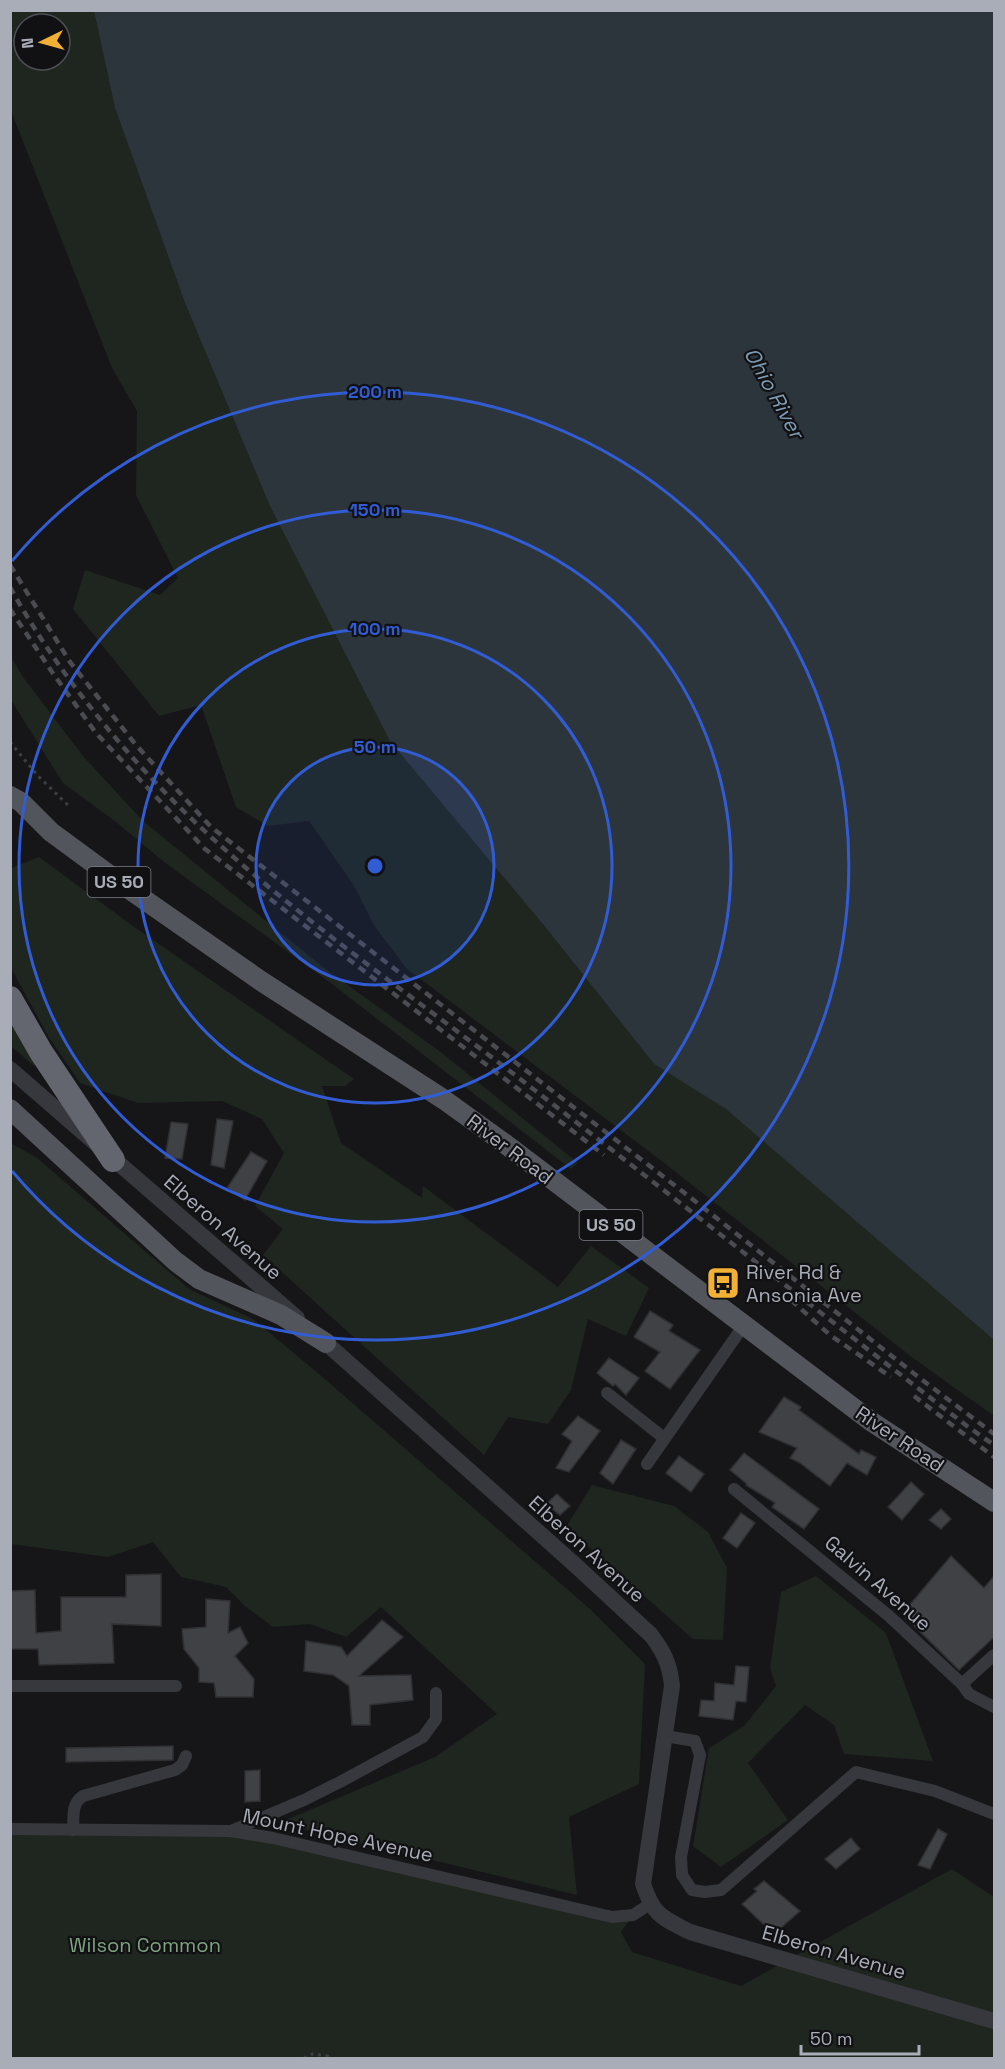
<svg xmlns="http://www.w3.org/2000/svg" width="1005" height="2069" font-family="'Space Grotesk',sans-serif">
<rect width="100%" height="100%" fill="#161618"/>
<g fill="#1e261f" fill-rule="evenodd">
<path d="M11,11H94L115,108L185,303L269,504L542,923L654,1064L726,1108L994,1340V1416L913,1358L659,1159L406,968L374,925L353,884L309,821L268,826L236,807L201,705L159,716L73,609L85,570L160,595L178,578L136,495L137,411L112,368L11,111ZM24,24H60V60H24Z"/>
<path d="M11,657L23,677L83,756L143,821L323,967L442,1053L578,1163L571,1169L332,984L164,862L116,822L63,783L11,700Z"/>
<path d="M39,857L133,926L354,1079L345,1086H322L341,1143L422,1198L423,1186L558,1287L591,1246L649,1288L626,1336L588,1319L571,1390L548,1424L508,1417L484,1455L263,1255L283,1229L255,1206L284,1153L262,1119L222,1101L138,1103L80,1083L48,1036L11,968V868Z"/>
<path d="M10,1017L40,1062L34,1066L11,1046Z"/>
<path d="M11,1143L37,1158L189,1289L253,1319L319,1374L590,1609L645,1664L639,1784L569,1817L577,1895L279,1823L435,1757L497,1714L381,1607L346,1637L310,1624L273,1627L245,1606L226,1587L181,1577L153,1542L108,1557L11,1544Z"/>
<path d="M592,1485L674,1506L708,1532L727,1568L723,1640L693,1639L566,1527Z"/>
<path d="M816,1576L886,1633L933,1761L844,1754L834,1725L805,1705L748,1763L788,1820L721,1867L693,1846L709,1748L744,1726L776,1686L770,1668L781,1592Z"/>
<path d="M11,1829L230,1831L612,1917L633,1915L621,1932L632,1952L741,1986L952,1869L994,1897V2058H11Z"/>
</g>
<path fill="#2c353c" d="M94,11H994V1340L726,1109L654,1064L542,923L390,741L269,504L185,303L115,108Z"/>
<g fill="#404145" stroke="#303034" stroke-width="1.5">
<path d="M217,1119L233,1121L224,1168L211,1165Z"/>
<path d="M171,1122L188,1124L182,1159L165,1158Z"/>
<path d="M251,1152L267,1161L245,1200L227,1188Z"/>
<path d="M650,1311L673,1325L669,1331L700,1350L670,1389L645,1371L660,1352L634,1337Z"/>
<path d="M609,1358L639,1378L626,1395L615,1384L613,1386L597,1373Z"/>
<path d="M784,1397L801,1407L799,1410L859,1454L861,1450L876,1457L867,1475L847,1463L830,1486L800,1463L790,1458L797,1448L759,1432Z"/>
<path d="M578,1416L600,1431L569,1472L556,1468L572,1441L562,1434Z"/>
<path d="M621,1440L636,1449L613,1484L600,1473Z"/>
<path d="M744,1453L819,1509L804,1529L772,1507L775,1503L746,1485L747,1484L730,1470Z"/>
<path d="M679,1456L704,1474L691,1492L666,1473Z"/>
<path d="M911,1482L924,1494L902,1520L888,1507Z"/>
<path d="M557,1494L570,1506L560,1515L546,1504Z"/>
<path d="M941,1509L951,1519L941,1529L929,1520Z"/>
<path d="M741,1513L755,1523L737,1548L723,1538Z"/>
<path d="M951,1556L984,1588L994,1576V1637L959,1670L902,1614Z"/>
<path d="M161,1574V1626L112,1624L114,1663L39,1665L38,1649H10V1591L35,1590L36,1633L61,1631V1597H126V1575Z"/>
<path d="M206,1599L230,1601L228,1633L240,1627L248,1643L235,1656L254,1679L253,1697H216L214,1683L199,1682V1668L184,1649L182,1629L206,1627Z"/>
<path d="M382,1620L403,1637L359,1676L411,1675L413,1700L370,1705V1725H352L349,1686L333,1675L304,1671L306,1641L341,1647L347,1656Z"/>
<path d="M736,1666L749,1667L746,1702L736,1701L733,1720L699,1716L701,1700L714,1701L715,1683L734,1685Z"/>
<path d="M173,1746V1760L66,1762V1748Z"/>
<path d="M260,1770V1801L245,1802V1771Z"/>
<path d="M938,1829L947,1834L930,1869L918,1865Z"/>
<path d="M851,1838L860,1849L836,1869L825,1859Z"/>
<path d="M764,1881L800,1911L774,1934L742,1904L757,1891L754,1889Z"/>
</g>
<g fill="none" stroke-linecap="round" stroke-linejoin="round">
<g stroke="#3d3f44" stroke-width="3" stroke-dasharray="3 4.5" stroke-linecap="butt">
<path d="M10,742L38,776L71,808"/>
<path d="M304,2058L312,2054L328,2056L327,2058"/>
</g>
<g stroke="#37383d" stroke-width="12">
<path d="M607,1393L664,1438"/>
<path d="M647,1464L744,1325"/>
<path d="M734,1489L889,1616L962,1684L969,1694L994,1707"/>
<path d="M962,1684L994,1655"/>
<path d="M10,1686H176"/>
<path d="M665,1736L695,1741L700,1755L681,1857L682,1875L692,1890L705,1892L721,1890L856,1772L935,1791L994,1814"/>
<path d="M10,1829L230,1831L273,1838L612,1917L633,1915L650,1904"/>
<path d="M73,1830C74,1816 71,1804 83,1796L175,1770L182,1765L186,1756"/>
<path d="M231,1831L304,1800L340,1782L423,1737L436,1719V1693"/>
</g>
<g stroke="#37383d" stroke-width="16">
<path d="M10,1069L297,1318"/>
<path d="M317,1335L573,1563L651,1635C664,1652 670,1665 672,1686L643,1884C654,1916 661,1917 690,1932L994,2021"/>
</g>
<g stroke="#53555c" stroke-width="20">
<path d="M10,796L21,802L51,832L119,882L261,981L443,1099L504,1143L872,1422L994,1502"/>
<path d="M10,1109L175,1261L199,1279L281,1315L326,1343"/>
</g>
<path stroke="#63666e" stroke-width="24" d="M10,998L41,1052L113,1160"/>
<g stroke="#4a4c52" stroke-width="4.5" stroke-dasharray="8 6" stroke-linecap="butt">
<path d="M10,565L70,662L136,745L211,827L691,1198L921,1379L994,1434"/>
<path d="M10,587C64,685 146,781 230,854C320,933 420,1002 515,1075C666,1191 816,1310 967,1426L994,1445"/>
<path d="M10,609L52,672L96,733L205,849L604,1155"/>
<path d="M791,1300L830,1335L891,1377"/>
<path d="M914,1396L994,1457"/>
</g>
</g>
<circle cx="375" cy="866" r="119" fill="#325cd3" fill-opacity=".12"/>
<g fill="none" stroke="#325cd3" stroke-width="3">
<circle cx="375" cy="866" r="119"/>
<circle cx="375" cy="866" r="237"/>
<circle cx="375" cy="866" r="356"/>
<path d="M12 561A474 474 0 1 1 12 1171"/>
</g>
<defs>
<symbol id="bus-square" viewBox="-11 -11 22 22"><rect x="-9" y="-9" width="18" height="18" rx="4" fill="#f2b134" stroke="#111113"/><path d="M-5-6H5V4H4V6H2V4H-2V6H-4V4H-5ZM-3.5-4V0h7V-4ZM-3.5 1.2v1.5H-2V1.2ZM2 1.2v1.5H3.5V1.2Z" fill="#111"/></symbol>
</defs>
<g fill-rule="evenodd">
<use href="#bus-square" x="704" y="1264" width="38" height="38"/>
</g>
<g text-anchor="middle" stroke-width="4.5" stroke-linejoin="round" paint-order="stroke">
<g fill="#111113" stroke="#7b7e86" stroke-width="1.5">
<rect x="87.5" y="867" width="63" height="30" rx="4.5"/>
<rect x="579.5" y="1210" width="63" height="30" rx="4.5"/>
</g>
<g font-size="18" font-weight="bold" fill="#a8adb8">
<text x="119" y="888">US 50</text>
<text x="611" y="1231">US 50</text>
</g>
<g font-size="20" fill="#a8adb8" stroke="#111113">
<text transform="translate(510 1149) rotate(37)" y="7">River Road</text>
<text transform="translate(223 1227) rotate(41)" y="7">Elberon Avenue</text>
<text transform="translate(900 1439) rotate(34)" y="7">River Road</text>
<text transform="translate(587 1549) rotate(42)" y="7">Elberon Avenue</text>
<text transform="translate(878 1583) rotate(41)" y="7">Galvin Avenue</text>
<text transform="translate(338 1835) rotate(12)" y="7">Mount Hope Avenue</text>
<text transform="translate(834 1952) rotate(16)" y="7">Elberon Avenue</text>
</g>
<g font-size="20" fill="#a8adb8" stroke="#111113" text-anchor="start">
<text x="746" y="1279">River Rd &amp;<tspan x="746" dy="23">Ansonia Ave</tspan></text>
</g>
<g font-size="20" fill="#7fa381" stroke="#111113">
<text x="145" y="1952">Wilson Common</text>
</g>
<g font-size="21" font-style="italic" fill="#7f9bb3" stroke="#111113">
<text transform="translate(774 393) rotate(61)" y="7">Ohio River</text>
</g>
</g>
<circle cx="375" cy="866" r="9" fill="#325cd3" stroke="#111113" stroke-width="3"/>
<g font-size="18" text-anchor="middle" font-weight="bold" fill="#325cd3" stroke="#111113" stroke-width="4.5" stroke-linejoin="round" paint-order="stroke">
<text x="375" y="398">200 m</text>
<text x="375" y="516">150 m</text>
<text x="375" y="635">100 m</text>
<text x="375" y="753">50 m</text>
</g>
<rect width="1005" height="2069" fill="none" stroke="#a8adb8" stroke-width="24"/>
<g transform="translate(42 42) rotate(265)"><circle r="28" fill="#111113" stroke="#4d4f55" stroke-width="1.5"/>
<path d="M0-4.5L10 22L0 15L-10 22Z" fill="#f2b134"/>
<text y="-9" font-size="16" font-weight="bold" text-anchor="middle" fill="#a8adb8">N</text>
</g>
<path d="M801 2045v9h118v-9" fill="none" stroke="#a8adb8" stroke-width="3"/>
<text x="810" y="2045" font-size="18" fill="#a8adb8" stroke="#111113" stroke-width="4.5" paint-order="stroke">50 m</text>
</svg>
